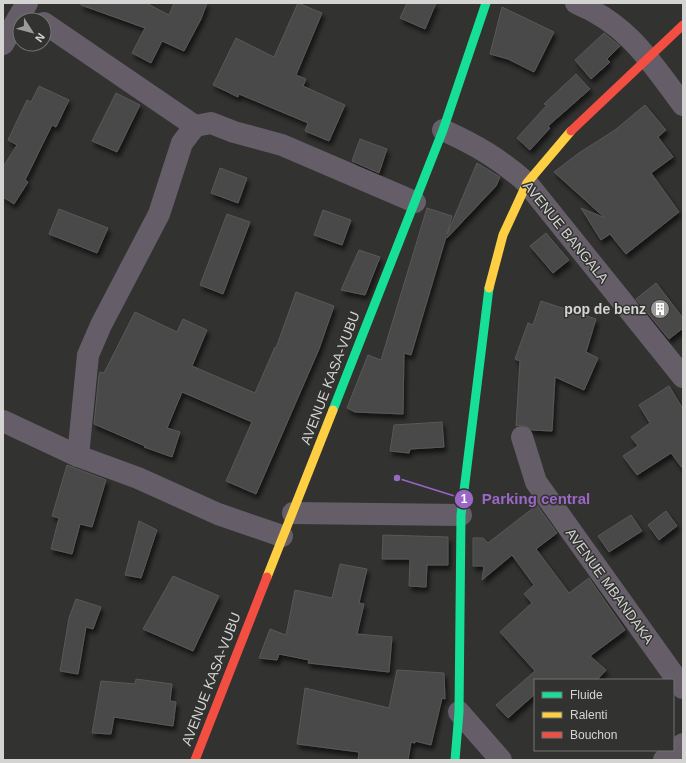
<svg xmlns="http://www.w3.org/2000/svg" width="686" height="763" font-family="Helvetica,sans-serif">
<defs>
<filter id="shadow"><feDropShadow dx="2.5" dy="4.5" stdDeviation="2" flood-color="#0009"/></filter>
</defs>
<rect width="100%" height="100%" fill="#323231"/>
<g fill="#494948" stroke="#585957" filter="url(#shadow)">
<path d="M81,3H146L169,15L174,3H207L201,19L184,51L162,41L151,63L132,53L145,28L81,5Z"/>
<path d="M298,3L322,13L296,75L306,79L303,86L345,105L329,141L305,131L308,123L239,94L238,97L213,85L236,38L274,57Z"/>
<path d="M407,3H436L425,29L400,18Z"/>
<path d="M502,7L554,32L534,72L508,59L490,54Z"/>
<path d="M604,33L620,46L607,59L610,62L591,79L575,60Z"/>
<path d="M576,74L590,89L548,126L550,128L530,150L517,138L547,105L544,104Z"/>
<path d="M39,86L69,100L56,127L52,125L25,180L28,182L14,204L3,197V167L17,145L8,140L27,100L31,102Z"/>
<path d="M116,93L140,105L117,152L92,141Z"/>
<path d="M645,105L666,130L658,137L673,157L651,173L679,212L626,254L610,234L601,240L581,208L605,218L554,172L579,153L615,130Z"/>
<path d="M360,139L387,149L379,173L352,161Z"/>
<path d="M477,163L500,177L496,186L447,238L446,237L411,355L404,353L403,414L355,412L347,408L368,355L381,360L427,208L452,216L447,234Z"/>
<path d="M220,168L247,178L238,203L211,193Z"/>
<path d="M59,209L108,228L97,253L49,234Z"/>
<path d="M323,210L351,220L342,245L314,235Z"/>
<path d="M227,214L250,222L223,294L200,285Z"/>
<path d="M546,233L569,260L553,273L530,246Z"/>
<path d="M359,250L380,257L365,295L341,290Z"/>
<path d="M656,283L683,318V328L669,339L636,299Z"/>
<path d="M296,292L334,306L319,349L256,494L226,481L252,422L182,392L167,428L180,432L172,457L144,447L145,446L94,424L99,375L100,372L104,373L135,312L177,332L183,319L207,330L192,366L255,393L275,347L276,348Z"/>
<path d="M541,301L596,319L586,352L598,358L584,390L555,377L552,431L532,430L524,425L516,426L520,361L515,359L528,323L533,325Z"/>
<path d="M669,386L683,409V469L671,453L637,475L623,456L638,446L631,437L650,423L639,405Z"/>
<path d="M442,422L444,447L410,449L409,453L390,451L394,425Z"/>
<path d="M67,465L106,480L92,527L80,524L72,554L51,549L59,518L52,516Z"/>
<path d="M537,505L557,533L536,549L569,593L589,578L625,630L590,656L606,670L597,680H535V694L508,718L496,705L535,671L500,632L532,603L524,594L534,585L512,555L482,580L484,566H473V538H483L488,543Z"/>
<path d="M666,511L677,526L659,540L648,525Z"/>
<path d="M631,515L642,531L609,552L598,536Z"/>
<path d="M139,521L157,530L141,578L125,575Z"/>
<path d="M383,535L448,537V565H427L426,587L409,586L410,559H382Z"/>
<path d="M340,564L367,569L359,603L364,604L357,634L392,637L389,672L308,663L309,660L279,654L277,660L259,658L270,629L286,635L295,590L332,598Z"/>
<path d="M173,576L219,596L193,651L143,629Z"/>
<path d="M76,599L101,607L93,629L86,627L78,674L60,671L69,618Z"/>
<path d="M397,670L444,673L445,699L442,698L431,745L415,741V743L411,742L408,760H358L359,752L297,744L305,688L389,708Z"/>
<path d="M136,679L172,684L170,701L176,702L173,726L114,717L111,734L92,733L101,681L135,684Z"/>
</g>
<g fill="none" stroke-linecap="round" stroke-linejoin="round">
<g stroke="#655e68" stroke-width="22">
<path d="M576,3C628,24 651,62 683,105"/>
<path d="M44,23L195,126L211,123L234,132L282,145L415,202"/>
<path d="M3,44L27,3"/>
<path d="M443,130C476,145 500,159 527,183L683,377"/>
<path d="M3,421L78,456L138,478L218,514L282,536"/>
<path d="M522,437L536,482L683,688"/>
<path d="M78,456L88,355L101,325L159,214L182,143L195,126"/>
<path d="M293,513L461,515"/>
<path d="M459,712L501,760"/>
<path d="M664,760L683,744"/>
</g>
<g stroke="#16e098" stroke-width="9">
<path d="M333,410L443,130L486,3"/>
<path d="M455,760L459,712L461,515L489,288"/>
</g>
<g stroke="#ffcf43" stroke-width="9">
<path d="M489,288L503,235L527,183L571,131"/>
<path d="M267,577L333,410"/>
</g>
<g stroke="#f24e42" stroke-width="9">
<path d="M571,131L683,25"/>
<path d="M195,760L267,577"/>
</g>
</g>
<defs>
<symbol id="building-disc" viewBox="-11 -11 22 22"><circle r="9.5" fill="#9b9b9a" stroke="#323330"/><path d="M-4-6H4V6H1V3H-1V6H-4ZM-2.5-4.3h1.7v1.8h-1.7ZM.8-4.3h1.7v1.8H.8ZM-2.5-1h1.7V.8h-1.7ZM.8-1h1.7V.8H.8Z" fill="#fff"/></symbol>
</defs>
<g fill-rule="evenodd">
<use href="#building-disc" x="649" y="298" width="22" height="22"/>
</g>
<g text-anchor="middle" stroke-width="3" stroke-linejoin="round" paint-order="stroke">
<g font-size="14" fill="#d4d4d2" stroke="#323330">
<text transform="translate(566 232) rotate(51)" y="5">AVENUE BANGALA</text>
<text transform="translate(330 378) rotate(-69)" y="5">AVENUE KASA-VUBU</text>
<text transform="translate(610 586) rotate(54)" y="5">AVENUE MBANDAKA</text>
<text transform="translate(211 679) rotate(-69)" y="5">AVENUE KASA-VUBU</text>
</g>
<g font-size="14" font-weight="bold" fill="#d4d4d2" stroke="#323330" text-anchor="end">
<text x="646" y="314">pop de benz</text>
</g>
</g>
<path fill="none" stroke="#9a67c6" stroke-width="1.5" d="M397 478L464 499"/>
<g fill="#9a67c6" stroke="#323330" stroke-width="1.5">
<circle cx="397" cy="478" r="4"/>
<circle cx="464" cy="499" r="10"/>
</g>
<g font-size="12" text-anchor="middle" font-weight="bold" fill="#fff">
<text x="464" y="503">1</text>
</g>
<g font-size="15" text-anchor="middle" font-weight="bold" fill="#9a67c6" stroke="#323330" stroke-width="3" stroke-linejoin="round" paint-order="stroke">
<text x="536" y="504">Parking central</text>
</g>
<rect width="686" height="763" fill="none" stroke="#d4d4d2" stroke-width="8"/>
<rect x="534" y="679" width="140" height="72" fill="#323330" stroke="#737371"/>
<rect x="542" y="692" width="20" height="6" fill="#16e098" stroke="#737371"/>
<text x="570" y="699" font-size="12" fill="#d4d4d2">Fluide</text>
<rect x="542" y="712" width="20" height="6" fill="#ffcf43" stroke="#737371"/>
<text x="570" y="719" font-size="12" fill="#d4d4d2">Ralenti</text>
<rect x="542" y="732" width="20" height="6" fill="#f24e42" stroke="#737371"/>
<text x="570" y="739" font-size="12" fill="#d4d4d2">Bouchon</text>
<g transform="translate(32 32) rotate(126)"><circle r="19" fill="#323330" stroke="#737371"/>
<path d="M0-3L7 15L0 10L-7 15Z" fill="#9b9b9a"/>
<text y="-6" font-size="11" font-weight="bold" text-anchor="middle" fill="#d4d4d2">N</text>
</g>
</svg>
